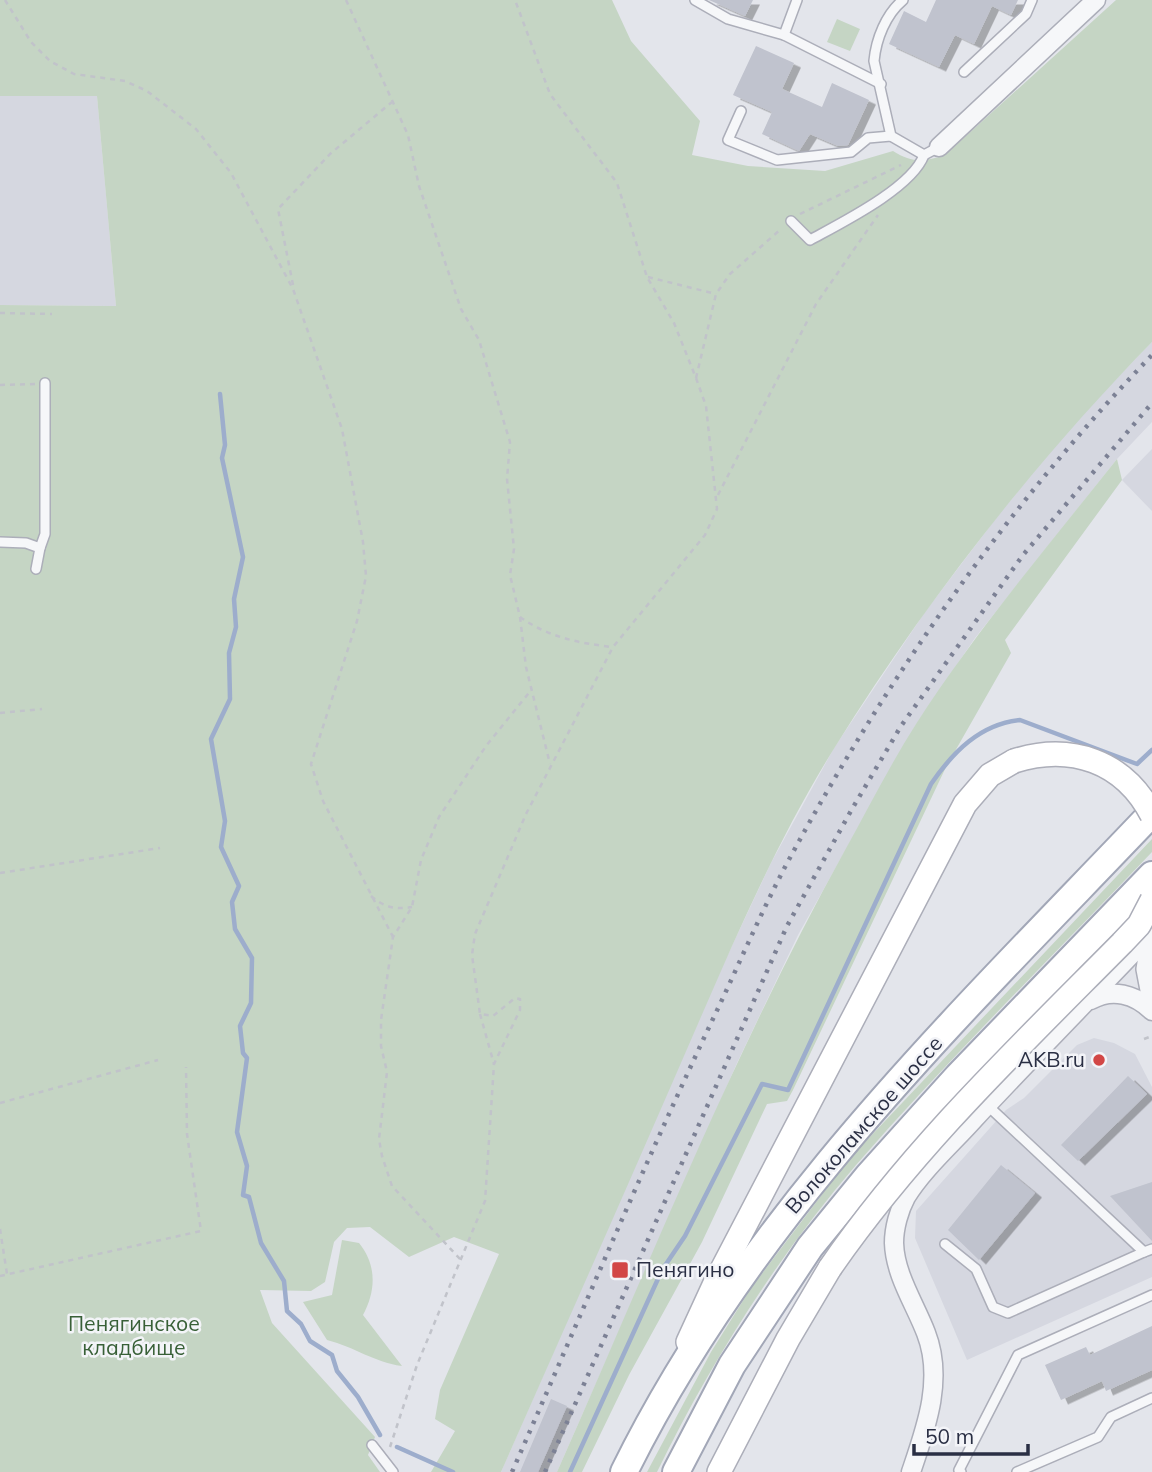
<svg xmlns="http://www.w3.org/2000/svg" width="1152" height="1472" font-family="Mulish,sans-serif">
<defs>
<filter id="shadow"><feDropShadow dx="7" dy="4.5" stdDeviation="0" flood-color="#0004"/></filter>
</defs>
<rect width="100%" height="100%" fill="#e3e5eb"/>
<g fill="#d5d7e0">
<path d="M0,96H97L116,306L0,305Z"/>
<path d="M1152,342V422L1117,459L975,638L915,726L798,935L737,1063L557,1472H501L722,967L771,863L834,748L925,612L1000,513L1079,417Z"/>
<path d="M1152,449V511L1122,480Z"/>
<path d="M1094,1038L1114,1043L1135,1054L1152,1087V1277L967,1360L915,1238L916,1211L1006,1110L1024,1098L1077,1045Z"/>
</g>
<g fill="#c5d5c4">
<path d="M0,0H612L631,41L700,121L692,155L748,166L825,171L893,151C912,163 924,162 945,155L1116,0H1152V342C1032,465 926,601 835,747C770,851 723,967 674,1079C617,1210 559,1341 501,1472H431L455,1431L435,1419L440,1390L499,1254L454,1237L409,1257L370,1227L347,1228L334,1242L325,1282L311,1291L260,1290L272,1323L375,1437L368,1455L380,1472H0V305L116,306L97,96H0Z"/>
<path d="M837,19L860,29L850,51L827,42Z"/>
<path d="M1117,459L1122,480L1005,640L1011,653L946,767L793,1090L787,1101L767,1104L702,1242L629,1375L582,1472H557C649,1264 734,1051 844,852C868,809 890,765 916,724C976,631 1048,546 1117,459Z"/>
<path d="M1152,839V852C1053,956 950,1057 856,1165C777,1257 710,1363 657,1472H647L711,1352L751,1288L849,1159Z"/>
<path d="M342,1240L359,1243C377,1265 376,1291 363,1315L402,1366C373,1362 355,1347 327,1340L303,1302L332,1295Z"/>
</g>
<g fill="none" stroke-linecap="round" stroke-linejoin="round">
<g stroke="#9dadcc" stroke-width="4.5">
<path d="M220,394L225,445L222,458L243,557L234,599L236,627L229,653L230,699L211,739L225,821L221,847L239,886L232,902L235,929L252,958L251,1003L240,1026L243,1053L247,1058L237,1132L247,1166L243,1195L249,1197L261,1243L284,1281L287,1311L301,1324L310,1341L332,1355L337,1371L358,1397L380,1435"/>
<path d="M397,1447L453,1472"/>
<path d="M570,1472L662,1270L685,1236L762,1084L788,1090L931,784C953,752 980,724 1020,720L1137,764L1152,750"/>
</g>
</g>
<g fill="#c0c3ce" filter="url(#shadow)">
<path d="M709,0H753L745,16Z"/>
<path d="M936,0H1018L1011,15L992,6L974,44L955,35L939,67L889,44L904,11L926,22Z"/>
<path d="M756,46L794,63L782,89L822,107L832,83L869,100L848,145L838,146L810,134L799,151L762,134L772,112L733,95Z"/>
<path d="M1128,1076L1147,1094L1078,1161L1061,1145Z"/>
<path d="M1001,1165L1035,1193L979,1260L948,1230Z"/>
<path d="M1152,1182V1241L1110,1196Z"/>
<path d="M1152,1326V1370L1106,1391L1102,1381L1061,1400L1045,1365L1086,1347L1090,1355Z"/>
<path d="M551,1399L567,1406L538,1472H520Z"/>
</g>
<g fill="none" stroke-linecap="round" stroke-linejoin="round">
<defs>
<g id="service">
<path d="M695,0L728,19L784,35L881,84"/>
<path d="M903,0C886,14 876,39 874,61L891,136L924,155L939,147"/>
<path d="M784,35L797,0"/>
<path d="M964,72L1026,14L1032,0"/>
<path d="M741,111L728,140L777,160L851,152L868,138L891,136"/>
<path d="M791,221L810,240C841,223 912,188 924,155"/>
<path d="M0,542L26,543L40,548L36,569"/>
<path d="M40,548L45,534V383"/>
<path d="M987,1105L1144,1252L1152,1249"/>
<path d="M945,1244L976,1269L993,1307L1008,1313L1144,1252"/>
<path d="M372,1445L393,1472"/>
<path d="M961,1472L959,1470L1018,1355L1152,1295"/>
<path d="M1017,1472L1098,1437L1111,1417L1152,1398"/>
</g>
<g id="minor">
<path d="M939,147L1096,0"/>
<path d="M1091,1000C1112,988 1135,994 1152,1011"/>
<path d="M911,1472C926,1428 944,1379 926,1333C915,1304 895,1275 894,1243C894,1228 899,1210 906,1197C924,1168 953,1143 976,1117C1034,1055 1094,994 1152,933"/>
</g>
<path id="tertiary" d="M1152,940L1147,969L1152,995"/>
<g id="secondary">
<path d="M688,1342L717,1279L965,804L990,775L1014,761"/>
<path d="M719,1472L788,1339L830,1268"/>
</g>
<g id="primary">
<path d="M624,1472C751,1214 956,1019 1152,813"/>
<path d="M676,1472L732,1365L810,1247L868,1176L958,1076L1152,875"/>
</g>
</defs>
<use href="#service" stroke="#acaeb9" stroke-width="12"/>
<use href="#minor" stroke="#acaeb9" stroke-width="21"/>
<use href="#tertiary" stroke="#acaeb9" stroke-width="24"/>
<use href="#secondary" stroke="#acaeb9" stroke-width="26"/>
<use href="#primary" stroke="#a2a7b7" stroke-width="30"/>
<g stroke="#c1c3ca" stroke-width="2.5" stroke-dasharray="5 5" stroke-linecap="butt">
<path d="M5,0L31,42L50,61L74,74L125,81L147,91L196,129L231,173L293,289L342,429L363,542L366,576L357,621L311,764L323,801L393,937"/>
<path d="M346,0L408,135L419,186L461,309L479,340L510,442L507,479L514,549L510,575L520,617C548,637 578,643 612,647"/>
<path d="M800,214L901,165"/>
<path d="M648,277L716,294"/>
<path d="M293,285L278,209L330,154L392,102"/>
<path d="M0,313L52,314"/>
<path d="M696,378L716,294L730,274L781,229"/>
<path d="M0,385L35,384"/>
<path d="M718,495L816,304L878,215"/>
<path d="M520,617L526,667L550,764"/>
<path d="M0,713L42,709"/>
<path d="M0,873L160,848"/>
<path d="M371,896C384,907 395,910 412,907"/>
<path d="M480,1014L494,1064"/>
<path d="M1144,1039L1152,1036"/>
<path d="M0,1103L158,1060"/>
<path d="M0,1229L7,1274"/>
<path d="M460,1259L392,1186L382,1156L379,1139L387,1072L381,1046V1020L393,937L412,907L421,860L439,817L486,746L532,689"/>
<path d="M0,1276L201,1231L187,1134L186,1067"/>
<path d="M390,1447L417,1365L485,1201L494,1064L520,1010V999L515,998L493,1016L480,1014L472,955L475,934L526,814L613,647L705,535L717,509L706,406L696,378L674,323L647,277L617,183L550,94L515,0"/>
</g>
<use href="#service" stroke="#f6f7f9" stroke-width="9"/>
<use href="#minor" stroke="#f6f7f9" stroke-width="18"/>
<use href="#tertiary" stroke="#f6f7f9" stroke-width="21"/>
<use href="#secondary" stroke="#fff" stroke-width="23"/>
<use href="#primary" stroke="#fff" stroke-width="26"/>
<g stroke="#7c8195" stroke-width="4.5" stroke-dasharray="3.5 7" stroke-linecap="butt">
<path d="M512,1472C581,1315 647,1157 721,1002C742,957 762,911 785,867C884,682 1007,506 1152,355"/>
<path d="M545,1472L787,926L852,809L901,726L1023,555L1152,403"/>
</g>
<defs>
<g id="secondary-bridge">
<path d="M1014,761C1071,743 1124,761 1152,815"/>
<path d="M830,1268C913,1148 1019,1047 1122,943L1139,925L1152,900"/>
</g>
</defs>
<use href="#secondary-bridge" stroke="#acaeb9" stroke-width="26" stroke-linecap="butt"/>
<use href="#secondary-bridge" stroke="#fff" stroke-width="23"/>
</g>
<g fill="#d24746" stroke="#f3f4f8" stroke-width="2.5">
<circle cx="1099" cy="1060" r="7"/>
<rect x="611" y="1261" width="18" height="18" rx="3.5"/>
</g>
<g text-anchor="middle" stroke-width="5" stroke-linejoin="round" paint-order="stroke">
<g font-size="21" fill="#2a2f44" stroke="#f3f4f8" text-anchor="end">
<text x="1085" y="1067">AKB.ru</text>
<text x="636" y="1277" text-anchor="start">Пенягино</text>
</g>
<g font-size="21" fill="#2a2f44" stroke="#f3f4f8">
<text transform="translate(864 1125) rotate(-49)" y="7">Волоколамское шоссе</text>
</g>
<g font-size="21" fill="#386037" stroke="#f3f4f8">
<text x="134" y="1331">Пенягинское<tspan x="134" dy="24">кладбище</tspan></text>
</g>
</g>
<path d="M914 1444v10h114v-10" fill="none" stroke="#2a2f44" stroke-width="3.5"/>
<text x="925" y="1444" font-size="21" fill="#2a2f44" stroke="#f3f4f8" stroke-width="5" paint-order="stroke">50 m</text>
</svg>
